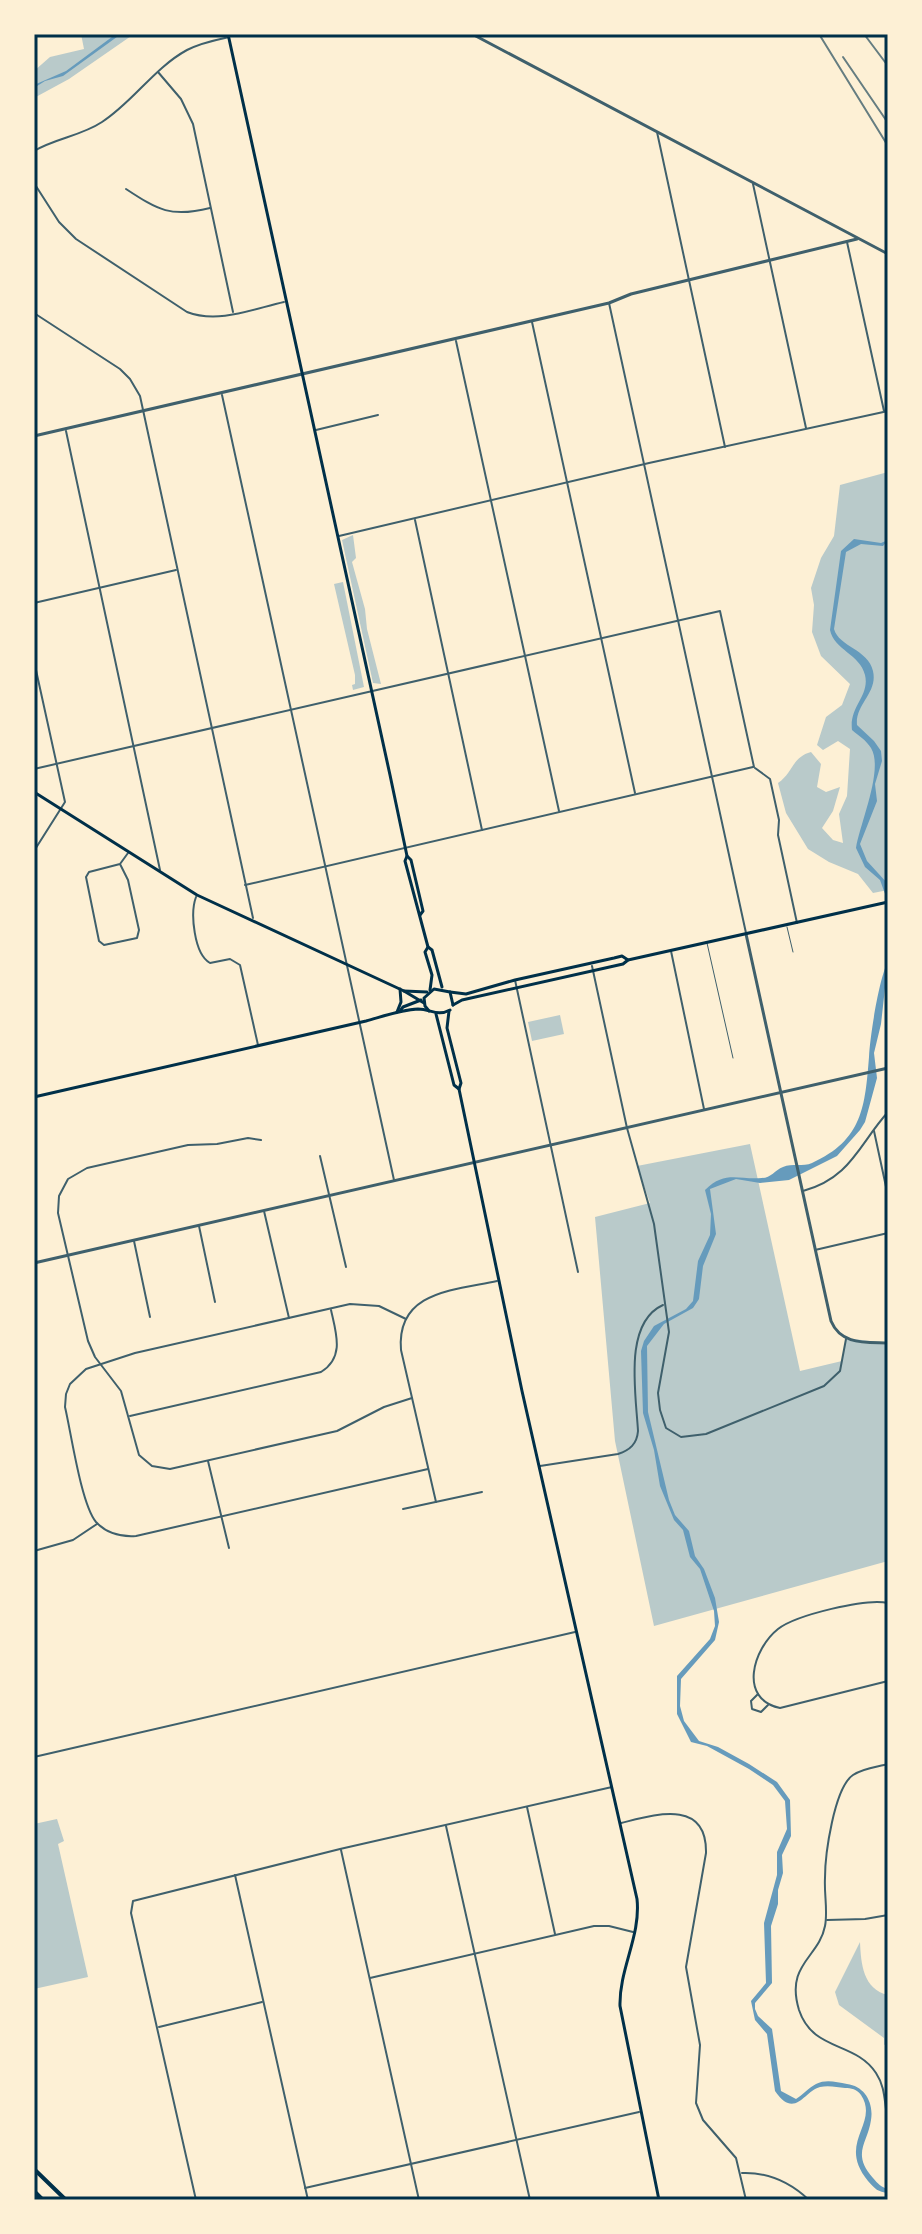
<svg xmlns="http://www.w3.org/2000/svg" width="922" height="2234" font-family="'Fira Sans',sans-serif">
<rect width="100%" height="100%" fill="#fdf0d5"/>
<g fill="#b9caca">
<path d="M81,34H134L69,79L34,98V71L50,57L84,49Z"/>
<path d="M888,472V890L873,893L858,874L829,862L808,849L786,813L778,783C793,773 792,757 811,752L821,764L817,787L826,792L840,787L833,811L822,828L833,840L843,843L839,814L847,796L850,749L838,741L823,750L817,745L826,717L842,705L850,684L821,656L812,632L814,605L811,588L821,558L834,536L840,485Z"/>
<path d="M353,535L356,558L352,562L365,609L367,629L381,684L373,683L342,540Z"/>
<path d="M343,582L364,687L353,690L352,685L355,684V675L334,584Z"/>
<path d="M560,1015L564,1034L532,1041L528,1022Z"/>
<path d="M750,1144L800,1371L842,1361L846,1338L885,1343L888,1356V1561L654,1626L615,1441L595,1217L650,1203L637,1166Z"/>
<path d="M57,1819L64,1841L58,1844L88,1977L34,1989V1824Z"/>
<path d="M860,1942C861,1964 863,1989 888,1995V2043L884,2045V2038L839,2005L835,1992Z"/>
</g>
<g fill="#669bbc">
<path d="M116,34H121L63,76L45,81L34,88V85L66,71Z"/>
<path d="M854,539L881,543L888,540L883,546L861,544L846,552L834,629C839,647 868,649 873,671C878,693 855,704 857,725L874,741L881,751L882,761L875,784L877,801L860,844L867,861L888,884V902L880,880L865,867L856,848C860,823 884,769 871,748C866,740 859,736 852,730C849,706 870,696 865,675C860,654 834,650 830,630L841,551Z"/>
<path d="M888,961L881,1024L874,1053L877,1078L865,1122L860,1130L837,1156L789,1180L760,1183L736,1179L710,1189L716,1234L703,1266L699,1299L693,1308L664,1324L647,1346L648,1412L669,1500L675,1515L689,1531L695,1556L704,1569L715,1598L719,1622L715,1640L681,1679L680,1706L684,1721L699,1741L718,1747L749,1764L777,1782L790,1800L791,1836L782,1855L783,1873L778,1890V1904L771,1926L772,1983L755,2003V2009L758,2016L772,2029L781,2091L796,2099C803,2095 808,2088 816,2084C826,2079 836,2082 847,2084C864,2086 874,2102 871,2120C868,2143 851,2153 873,2178C878,2184 881,2187 888,2189V2193C878,2192 875,2189 868,2181C836,2142 880,2124 861,2095C857,2089 851,2088 845,2088C837,2087 828,2085 820,2087C804,2091 795,2120 775,2091L767,2034L755,2020L751,2001L766,1983L764,1923L777,1875V1852L787,1829L785,1801L773,1785L749,1769L707,1746L691,1742L677,1714V1676L710,1639L715,1626L714,1611L700,1569L690,1557L683,1530L674,1520L660,1486L654,1450L643,1413L641,1351L644,1341L654,1326L686,1309L693,1301L698,1261L710,1235L711,1214L705,1190C725,1170 738,1180 762,1178C771,1178 775,1170 783,1167C792,1163 803,1167 812,1163C863,1140 865,1106 869,1057C870,1036 879,979 888,961Z"/>
</g>
<g fill="none" stroke-linecap="round" stroke-linejoin="round">
<g stroke="#3f606c" stroke-width="1">
<path d="M787,927L793,952"/>
<path d="M707,943L733,1058"/>
</g>
<g stroke="#3f606c" stroke-width="2">
<path d="M158,72L181,99L193,124L233,312"/>
<path d="M657,132L725,447"/>
<path d="M34,151C56,138 81,136 102,122C133,102 154,68 187,50C200,43 215,40 229,37"/>
<path d="M34,183L59,222L76,239L187,312C218,324 253,309 284,302"/>
<path d="M753,184L806,428"/>
<path d="M126,189C158,210 171,218 210,208"/>
<path d="M847,242L884,411"/>
<path d="M609,303L746,933"/>
<path d="M34,313L120,369L130,379L140,396L253,918"/>
<path d="M532,322L635,793"/>
<path d="M456,341L559,811"/>
<path d="M222,395L394,1180"/>
<path d="M316,430L378,415"/>
<path d="M66,431L160,870"/>
<path d="M415,520L482,830"/>
<path d="M339,536L649,463L888,411"/>
<path d="M34,603L176,570"/>
<path d="M34,661L65,802L34,851"/>
<path d="M755,768L770,779L779,820L778,835L797,923"/>
<path d="M34,769L720,611L754,767"/>
<path d="M120,864L128,880L139,930L137,938L104,945L99,941L86,877L89,872L120,864L128,853"/>
<path d="M245,885L753,767"/>
<path d="M196,897C190,913 194,954 210,963L230,959L240,965L258,1045"/>
<path d="M671,951L704,1109"/>
<path d="M592,966L627,1128L654,1224L669,1332L658,1393L660,1410L666,1428L681,1437L706,1434L824,1386L840,1371L846,1339"/>
<path d="M515,980L578,1272"/>
<path d="M874,1131L888,1196"/>
<path d="M261,1140L248,1138L217,1144L188,1145L87,1168L68,1179L59,1196L58,1213L88,1341L95,1357L121,1391L139,1455L152,1466L170,1469L337,1431L384,1407L412,1398"/>
<path d="M320,1156L346,1267"/>
<path d="M803,1191C851,1178 859,1144 888,1112"/>
<path d="M264,1211L289,1318"/>
<path d="M199,1226L215,1302"/>
<path d="M134,1241L150,1317"/>
<path d="M815,1250L888,1233"/>
<path d="M406,1319L379,1306L350,1304L135,1353L86,1369L70,1384L66,1394L65,1407C71,1432 81,1504 96,1522C107,1534 121,1537 136,1536L428,1469"/>
<path d="M130,1416L321,1372C345,1357 336,1333 331,1310"/>
<path d="M208,1461L229,1548"/>
<path d="M540,1466L618,1454C630,1450 637,1444 638,1431C636,1394 623,1323 663,1305"/>
<path d="M436,1502L401,1350C396,1291 455,1290 497,1281"/>
<path d="M403,1509L482,1492"/>
<path d="M34,1551L73,1540L97,1524"/>
<path d="M888,1603C866,1598 796,1615 778,1629C753,1649 738,1699 780,1708L888,1681"/>
<path d="M758,1694L751,1701L752,1709L761,1712L768,1705"/>
<path d="M34,1757L575,1632"/>
<path d="M888,1764C877,1767 863,1768 853,1775C834,1788 825,1855 825,1878C824,1894 828,1911 825,1926C819,1958 785,1964 799,2010C813,2052 855,2041 876,2073C886,2088 884,2104 888,2120"/>
<path d="M527,1807L555,1934"/>
<path d="M621,1823C654,1815 707,1798 706,1853L686,1967L700,2045L696,2103L703,2120L736,2158L746,2200"/>
<path d="M446,1826L530,2200"/>
<path d="M341,1850L419,2200"/>
<path d="M235,1875L308,2200"/>
<path d="M827,1920L865,1919L888,1915"/>
<path d="M370,1978L594,1926H609L633,1932"/>
<path d="M159,2027L262,2002"/>
<path d="M742,2173C767,2172 790,2182 809,2200"/>
<path d="M305,2188L639,2112"/>
<path d="M196,2200L131,1913L133,1901L340,1849L612,1787"/>
</g>
<g stroke="#3f606c" stroke-width="3">
<path d="M472,34L888,254"/>
<path d="M34,436L609,303L631,294L857,239"/>
<path d="M746,934L831,1321C841,1345 865,1342 888,1343"/>
<path d="M34,1263L888,1068"/>
</g>
<g stroke="#003049" stroke-width="3">
<path d="M228,34L390,775L407,856L405,861L428,947L425,952L432,975L430,990"/>
<path d="M34,792L197,895L404,991L424,1003"/>
<path d="M407,856L411,860L423,911L420,915"/>
<path d="M428,947L432,950L442,987"/>
<path d="M404,991L427,992"/>
<path d="M450,992L466,994L515,980L614,958L622,956L628,960"/>
<path d="M453,1005L462,1000L623,964L628,960L888,902"/>
<path d="M400,1011L403,1007L421,1000"/>
<path d="M429,1011L425,1006L424,998L434,989L450,992L453,1005"/>
<path d="M449,1011L447,1028L461,1083L459,1089"/>
<path d="M397,1012L401,1002L400,989"/>
<path d="M436,1014L454,1085L459,1089L522,1391L637,1899C641,1936 619,1969 620,2006L659,2200"/>
<path d="M34,1097L366,1021C384,1016 400,1010 418,1009C431,1009 437,1017 450,1010"/>
</g>
<g stroke="#003049" stroke-width="4">
<path d="M34,2169L66,2200"/>
<path d="M34,2191L43,2200"/>
</g>
<g stroke="#657d81" stroke-width="2">
<path d="M819,34L888,146"/>
<path d="M849,34L851,36"/>
<path d="M864,34L888,66"/>
<path d="M843,57L888,123"/>
</g>
</g>
<rect width="922" height="2234" fill="none" stroke="#fdf0d5" stroke-width="72"/>
<rect x="36" y="36" width="850" height="2162" fill="none" stroke="#003049" stroke-width="3"/>
</svg>
